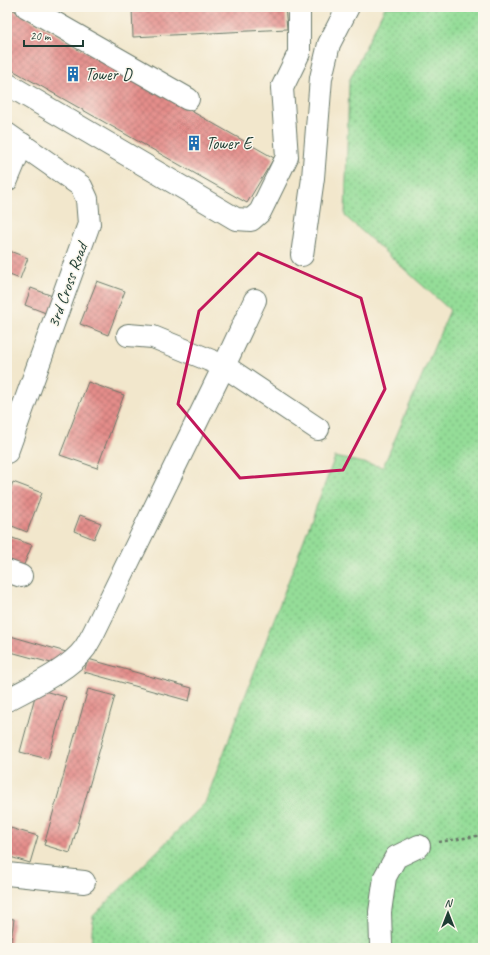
<svg xmlns="http://www.w3.org/2000/svg" width="490" height="955" font-family="Caveat,sans-serif">
<defs>
<pattern id="grass-dots" width="8" height="8" patternUnits="userSpaceOnUse"><rect width="8" height="8" fill="#94dd98"/><path d="M2 2h.1M6 6h.1" fill="none" stroke="#78b47d" stroke-width="1.8" stroke-linecap="round"/></pattern>
<pattern id="building-cross-hatch" width="8" height="8" patternUnits="userSpaceOnUse"><rect width="8" height="8" fill="#e48d8a"/><path d="M0 0l8 8M0 8l8-8" fill="none" stroke="#b87472"/></pattern>
</defs>
<rect width="100%" height="100%" fill="#fbf7ec"/>
<filter id="ink" filterUnits="userSpaceOnUse"><feTurbulence type="fractalNoise" baseFrequency=".025" numOctaves="2"/><feDisplacementMap in="SourceGraphic" scale="8" xChannelSelector="R" yChannelSelector="G"/><feConvolveMatrix kernelMatrix="1 2 1 2 8 2 1 2 1" color-interpolation-filters="sRGB"/></filter>
<filter id="wash" filterUnits="userSpaceOnUse"><feTurbulence type="fractalNoise" baseFrequency=".012" numOctaves="4" result="noise"/><feDisplacementMap in="SourceGraphic" scale="16" xChannelSelector="R" yChannelSelector="G"/><feGaussianBlur stdDeviation="0.9" result="paint"/><feColorMatrix in="noise" values="0 0 0 0 0 0 0 0 0 0 0 0 0 0 0 0 0 1.4 0 .05"/><feComposite in="paint" operator="in"/></filter>
<g filter="url(#wash)">
<rect width="100%" height="100%" fill="#f2e7cc"/>
<path fill="url(#grass-dots)" stroke="#5a8d66" d="M385,7H483V948H91L93,916L205,803L335,457L383,467L450,310L345,216L349,81Z"/>
<g id="blocks">
<g fill="url(#building-cross-hatch)">
<path d="M7,7H8L274,158L247,203L7,67Z"/>
<path d="M132,7H285L287,29L133,37Z"/>
<path d="M7,250L28,258L20,279L7,274Z"/>
<path d="M97,281L125,291L108,335L80,324Z"/>
<path d="M31,288L58,298L51,315L25,305Z"/>
<path d="M88,382L124,395L97,468L60,455Z"/>
<path d="M13,482L42,493L27,532L7,524V498Z"/>
<path d="M80,515L101,523L94,539L74,531Z"/>
<path d="M7,536L32,545L23,567L7,561Z"/>
<path d="M7,635L66,652L62,666L7,651Z"/>
<path d="M88,659L192,688L189,701L84,672Z"/>
<path d="M37,689L66,697L48,759L20,752Z"/>
<path d="M88,689L115,696L70,853L44,845Z"/>
<path d="M7,827L38,836L30,863L7,856Z"/>
<path d="M7,918L14,919L10,948H7Z"/>
</g>
</g>
</g>
<g filter="url(#ink)">
<use href="#blocks" fill-opacity="0" stroke="#697869" stroke-width="1"/>
<g fill="none" stroke-linecap="round" stroke-linejoin="round">
<defs>
<g id="minor">
<path d="M27,7L188,99"/>
<path d="M7,84L236,219L251,220L260,212L287,157L282,88L299,53V7"/>
<path d="M7,134L81,186L87,199L89,224L7,452"/>
<path d="M7,180L22,144"/>
<path d="M302,255L313,178L321,78L329,44L348,7"/>
<path d="M128,335L153,337L224,366L318,429"/>
<path d="M7,571L21,576"/>
<path d="M7,700C31,687 69,670 85,648C88,643 91,638 94,632L224,366L255,300"/>
<path d="M7,874L84,882"/>
<path d="M381,948V944L380,912L385,877L396,857L419,846"/>
</g>
</defs>
<use href="#minor" stroke="#697869" stroke-width="24"/>
<path stroke="#697869" stroke-width="2.5" stroke-dasharray="3 3" stroke-linecap="butt" d="M439,842L483,835"/>
<use href="#minor" stroke="#fff" stroke-width="22"/>
</g>
</g>
<path fill="none" stroke="#c2185b" stroke-width="3" stroke-linejoin="round" d="M258,253L361,298L385,389L343,470L240,478L178,404L199,311Z"/>
<defs>
<symbol id="building-bare" viewBox="-9 -9 18 18"><path d="M-4-6H4V6H1V3H-1V6H-4ZM-2.5-4.3h1.7v1.8h-1.7ZM.8-4.3h1.7v1.8H.8ZM-2.5-1h1.7V.8h-1.7ZM.8-1h1.7V.8H.8Z" fill="#1f6fb2" stroke="#fbf7ec" stroke-width="2.5" paint-order="stroke"/></symbol>
</defs>
<g fill-rule="evenodd">
<use href="#building-bare" x="62" y="63" width="22" height="22"/>
<use href="#building-bare" x="183" y="132" width="22" height="22"/>
</g>
<g text-anchor="middle" stroke-width="3" stroke-linejoin="round" paint-order="stroke">
<g font-size="17" fill="#1f3d34" stroke="#fbf7ec" text-anchor="start">
<text x="85" y="80">Tower D</text>
<text x="206" y="149">Tower E</text>
</g>
<g font-size="17" fill="#1f3d34" stroke="#fbf7ec">
<text transform="translate(67 285) rotate(-70)" y="6">3rd Cross Road</text>
</g>
</g>
<rect width="490" height="955" fill="none" stroke="#fbf7ec" stroke-width="24"/>
<g transform="translate(448 913)" stroke="#fbf7ec" stroke-width="3" paint-order="stroke">
<path d="M0-3L7 15L0 10L-7 15Z" fill="#1f3d34"/>
<text y="-6" font-size="11" font-weight="bold" text-anchor="middle" fill="#1f3d34">N</text>
</g>
<path d="M24 40v6h59v-6" fill="none" stroke="#1f3d34" stroke-width="2"/>
<text x="30" y="40" font-size="12" fill="#1f3d34" stroke="#fbf7ec" stroke-width="3" paint-order="stroke">20 m</text>
</svg>
